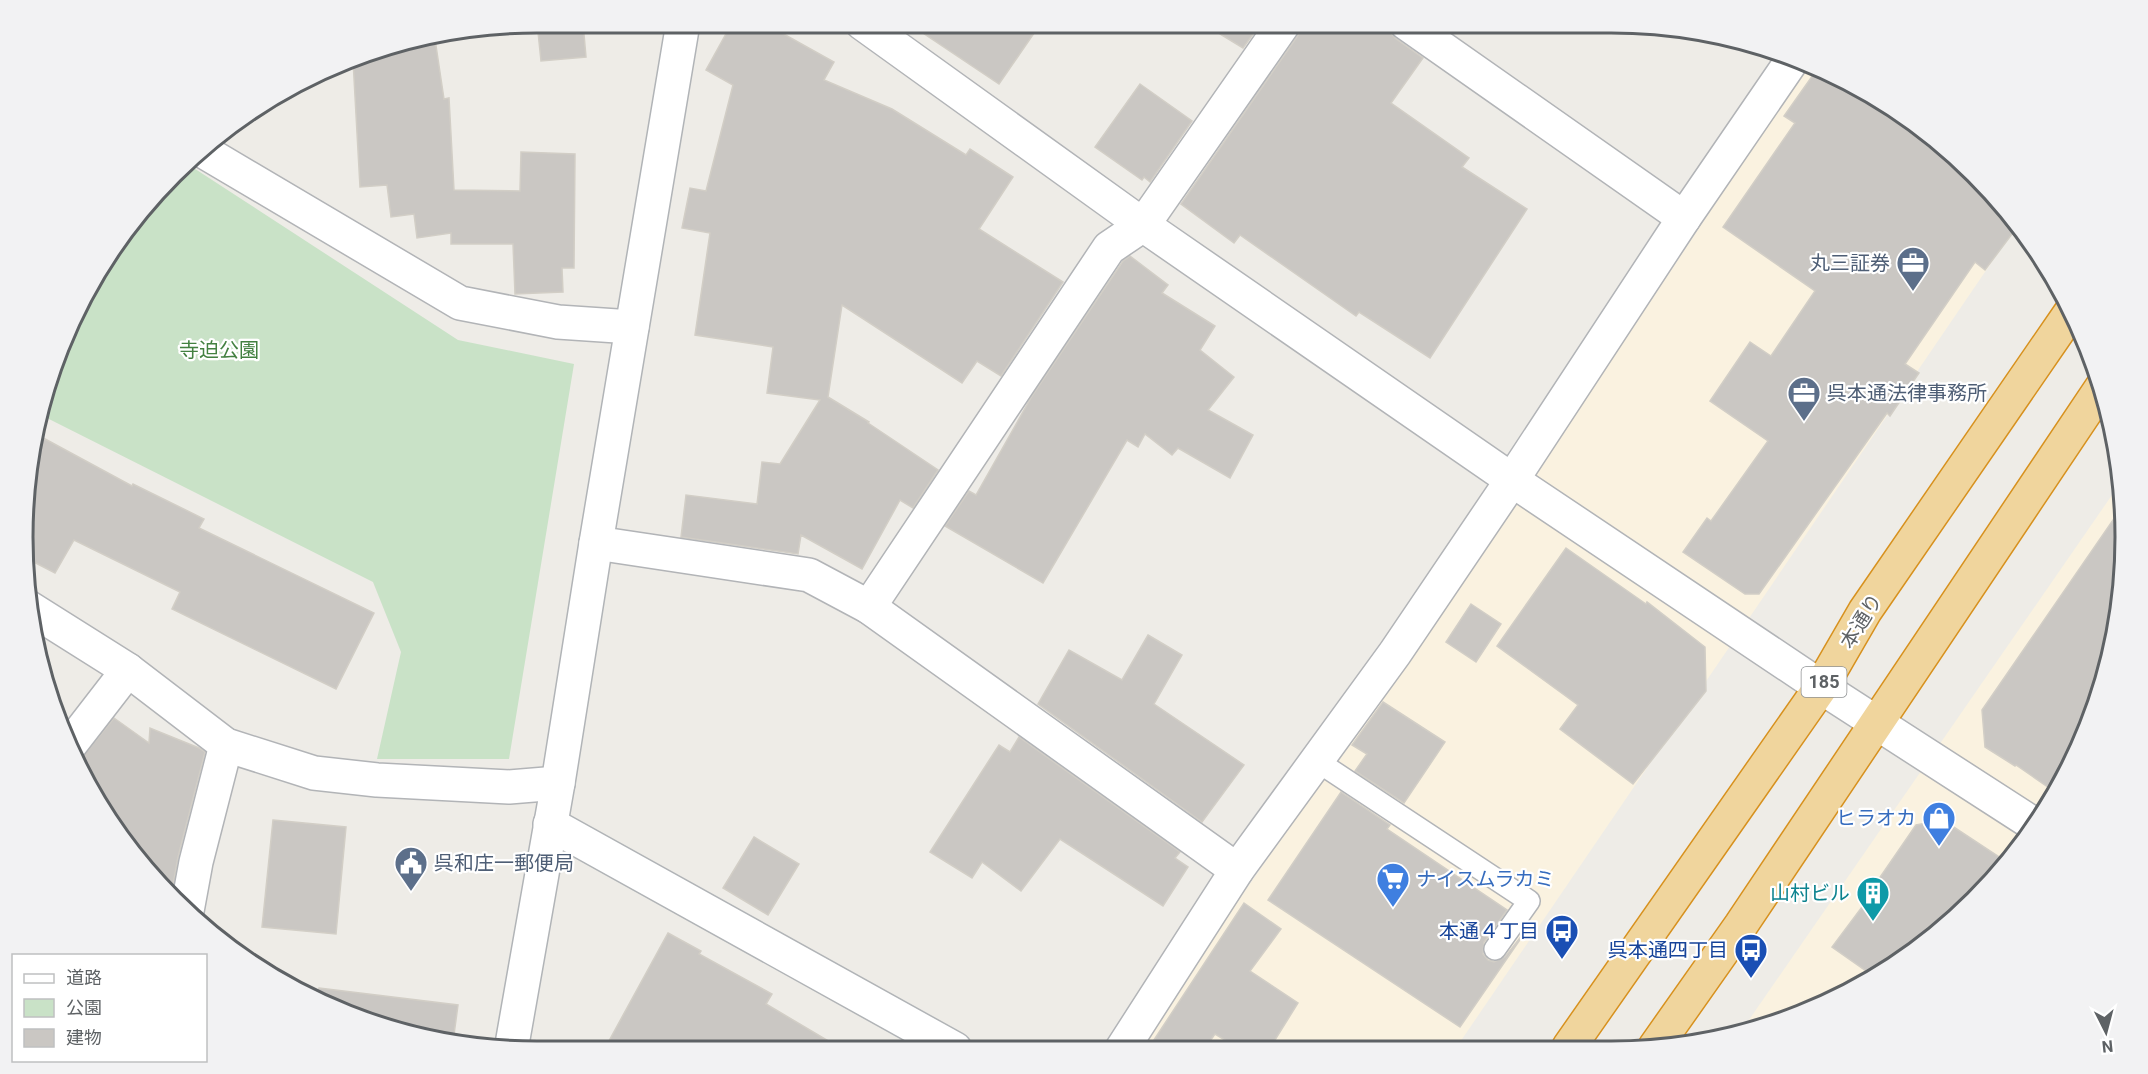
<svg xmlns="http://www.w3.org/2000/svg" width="2148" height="1074" font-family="Roboto,'Noto Sans JP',sans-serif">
<rect width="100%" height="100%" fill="#eeece7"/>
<g fill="#faf2e0">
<path d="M1808,64L1838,75L1924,129L1998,198L2017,225L1456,1048L1135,1049L1543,463Z"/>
<path d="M2121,482L2124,570L2108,670L2073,764L2019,850L1924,945L1808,1012L1742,1030Z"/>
</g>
<path fill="#c9e2c7" d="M189,165L458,340L574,364L509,759H377L401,652L373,582L39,414L62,340L109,251Z"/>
<g fill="#cac7c3" stroke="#d2cec6" stroke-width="1.5">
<path d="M537,22L583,23L586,57L541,61Z"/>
<path d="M732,23H764L834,62L824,80L892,109L966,155L970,149L1013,177L979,229L1063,282L1001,376L977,361L962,383L842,305L828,397L869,422L868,423L938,470L913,508L900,500L862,569L801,535L798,554L681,537L686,495L757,504L762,462L780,464L820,400L767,393L773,347L695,335L710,233L682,228L690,188L706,191L733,85L706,70Z"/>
<path d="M908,23H1041L999,84Z"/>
<path d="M1202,23H1261L1243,48Z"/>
<path d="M1303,23H1388L1389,31L1395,38L1423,58L1391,103L1469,158L1462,167L1527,209L1430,358L1359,312L1356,316L1240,235L1234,243L1181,204L1299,34Z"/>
<path d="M435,39L444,99L449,98L454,190L520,191L521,152L575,154L574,268H562L563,292L515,294L513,244H451V233L417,238L414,214L391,217L387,185L360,187L353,60L371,50Z"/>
<path d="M1818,68L1838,75L1924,129L1998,198L2018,226L1985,270L1975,262L1905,364L1919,373L1890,416L1887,413L1759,594H1745L1683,552L1707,518L1711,521L1768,441L1710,401L1750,342L1771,356L1815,291L1723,227L1795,123L1784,116Z"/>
<path d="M1140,84L1192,121L1150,182L1144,177L1142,180L1095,147Z"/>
<path d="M1130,256L1168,285L1162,293L1215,326L1200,350L1234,377L1208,410L1253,435L1230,478L1178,448L1172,455L1145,434L1138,447L1127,440L1043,583L945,526L969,491L976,495L1032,396L1123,261Z"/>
<path d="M34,433L132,486L133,484L204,519L199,528L374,613L336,689L172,609L180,592L74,540L55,573L28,559Z"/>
<path d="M2122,507L2124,570L2108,670L2073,764L2055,792L2016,765L2015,766L1985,747L1982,710Z"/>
<path d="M1566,548L1646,604L1647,602L1705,647L1706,691L1633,784L1560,729L1578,705L1497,646Z"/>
<path d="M1471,604L1501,624L1476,662L1446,642Z"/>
<path d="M1148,635L1182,655L1154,704L1244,765L1202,822L1038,704L1069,650L1122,680Z"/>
<path d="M1383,702L1445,742L1404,803L1355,771L1367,754L1352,745Z"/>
<path d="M114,718L149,743L150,728L199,748L205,752L178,857L171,897L76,765Z"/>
<path d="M1019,737L1180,852L1175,858L1188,867L1163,906L1060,839L1021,891L982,862L972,878L930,852L999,745L1010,752Z"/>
<path d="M1341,792L1390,825L1387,829L1507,910L1484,942L1483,954L1488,960L1494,962L1505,957L1530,925L1460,1027L1268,900Z"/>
<path d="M273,820L346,827L336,934L262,927Z"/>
<path d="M1943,820L2007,862L1924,945L1872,975L1832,947L1874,891L1872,889L1916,825Z"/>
<path d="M754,837L799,864L768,915L723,888Z"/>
<path d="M1244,903L1281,929L1250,971L1298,1003L1270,1048H1238L1215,1034L1205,1048L1148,1049Z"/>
<path d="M668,933L701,951L699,954L772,994L766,1004L842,1049L604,1050Z"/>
<path d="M319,988L458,1005L453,1042L404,1034L316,1001Z"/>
</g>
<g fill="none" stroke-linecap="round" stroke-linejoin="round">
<defs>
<path id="lane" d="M1317,761L1529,901L1495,949"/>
<g id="street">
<path d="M862,23L1143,225L1512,480L1821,687L2035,825"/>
<path d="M1406,23L1684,218"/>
<path d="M203,151L460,303L558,322L632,327"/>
<path d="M596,543L809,575L869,607L1237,870"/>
<path d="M28,607L128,670L226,745L314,773L377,780L509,787L558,783"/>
<path d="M869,607L1109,248L1143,225L1284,23"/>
<path d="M70,745L128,670"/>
<path d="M187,911L196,862L226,745"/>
<path d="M1122,1049L1237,870L1395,653L1512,480L1684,218L1793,59"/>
</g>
<g id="secondary">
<path d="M550,824L955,1049"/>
<path d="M511,1050L558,783L596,543L683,23"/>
</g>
<g id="highway">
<path d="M1569,1047L1821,687L1865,611L2071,312"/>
<path d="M1655,1047L1741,925L2102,387"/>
</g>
</defs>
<use href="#lane" stroke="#b2b4b7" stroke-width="24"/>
<use href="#street" stroke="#b2b4b7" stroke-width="36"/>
<use href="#secondary" stroke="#b1b4b7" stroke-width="36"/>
<use href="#highway" stroke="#d7911e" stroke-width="36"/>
<use href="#lane" stroke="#fff" stroke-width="21"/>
<use href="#street" stroke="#fff" stroke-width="33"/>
<use href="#secondary" stroke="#fff" stroke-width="33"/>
<use href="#highway" stroke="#f0d59d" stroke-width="33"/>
</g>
<defs>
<symbol id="office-pin" viewBox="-11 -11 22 30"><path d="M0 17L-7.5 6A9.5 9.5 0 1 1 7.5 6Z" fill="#5c6f8a" stroke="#fff"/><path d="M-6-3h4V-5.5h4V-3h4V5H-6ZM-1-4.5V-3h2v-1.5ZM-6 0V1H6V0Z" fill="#fff"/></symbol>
<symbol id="shop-pin" viewBox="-11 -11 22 30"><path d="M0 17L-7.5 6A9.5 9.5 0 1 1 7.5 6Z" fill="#3f7fe0" stroke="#fff"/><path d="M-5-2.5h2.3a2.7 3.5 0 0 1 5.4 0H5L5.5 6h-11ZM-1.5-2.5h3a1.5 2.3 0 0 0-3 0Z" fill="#fff"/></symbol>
<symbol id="civic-pin" viewBox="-11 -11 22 30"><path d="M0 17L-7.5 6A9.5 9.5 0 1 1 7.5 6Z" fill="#5c6f8a" stroke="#fff"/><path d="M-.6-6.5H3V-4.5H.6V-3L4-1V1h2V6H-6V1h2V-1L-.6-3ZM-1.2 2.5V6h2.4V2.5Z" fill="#fff"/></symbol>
<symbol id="supermarket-pin" viewBox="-11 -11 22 30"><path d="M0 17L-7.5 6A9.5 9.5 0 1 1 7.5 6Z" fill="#3f7fe0" stroke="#fff"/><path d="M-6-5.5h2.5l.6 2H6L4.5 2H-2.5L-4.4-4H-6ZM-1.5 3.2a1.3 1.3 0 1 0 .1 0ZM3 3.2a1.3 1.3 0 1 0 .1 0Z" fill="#fff"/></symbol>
<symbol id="building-pin" viewBox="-11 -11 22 30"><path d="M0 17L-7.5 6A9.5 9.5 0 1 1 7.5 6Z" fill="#0f9aa8" stroke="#fff"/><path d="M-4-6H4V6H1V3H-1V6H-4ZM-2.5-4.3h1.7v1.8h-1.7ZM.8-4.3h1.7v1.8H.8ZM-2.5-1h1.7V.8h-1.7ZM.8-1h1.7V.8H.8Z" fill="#fff"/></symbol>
<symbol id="bus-pin" viewBox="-11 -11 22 30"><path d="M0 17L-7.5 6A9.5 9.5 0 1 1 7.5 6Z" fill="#1a4fb4" stroke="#fff"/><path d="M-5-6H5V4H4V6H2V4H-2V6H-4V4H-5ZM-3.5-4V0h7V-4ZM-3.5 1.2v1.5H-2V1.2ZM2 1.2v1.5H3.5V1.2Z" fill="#fff"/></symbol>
</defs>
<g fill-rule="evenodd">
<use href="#office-pin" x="1894" y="244" width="38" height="52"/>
<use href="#office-pin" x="1785" y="374" width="38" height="52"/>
<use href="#shop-pin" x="1920" y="799" width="38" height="52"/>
<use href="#civic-pin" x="392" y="844" width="38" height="52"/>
<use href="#supermarket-pin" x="1374" y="860" width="38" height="52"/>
<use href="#building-pin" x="1854" y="874" width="38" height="52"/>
<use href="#bus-pin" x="1543" y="912" width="38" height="52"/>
<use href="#bus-pin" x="1732" y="931" width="38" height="52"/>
</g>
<g text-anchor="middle" stroke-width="4.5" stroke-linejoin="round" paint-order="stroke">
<rect fill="#fff" stroke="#8e9193" stroke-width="1.5" x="1801.5" y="667" width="45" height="30" rx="4.5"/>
<g font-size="18" font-weight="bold" fill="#5e6265">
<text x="1824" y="688">185</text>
</g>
<g font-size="20" fill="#4e5e75" stroke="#fff" text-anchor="start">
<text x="1890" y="270" text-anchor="end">丸三証券</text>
<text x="1827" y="400">呉本通法律事務所</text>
<text x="434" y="870">呉和庄一郵便局</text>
</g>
<g font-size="20" fill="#438141" stroke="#fff">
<text x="219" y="357">寺迫公園</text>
</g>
<g font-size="20" fill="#5e6265" stroke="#fff">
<text transform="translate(1861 621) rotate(-58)" y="7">本通り</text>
</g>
<g font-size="20" fill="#366cbe" stroke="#fff" text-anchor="end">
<text x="1916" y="825">ヒラオカ</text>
<text x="1416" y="886" text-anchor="start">ナイスムラカミ</text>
</g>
<g font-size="20" fill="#0d838f" stroke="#fff" text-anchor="end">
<text x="1850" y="900">山村ビル</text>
</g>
<g font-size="20" fill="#164399" stroke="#fff" text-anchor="end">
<text x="1539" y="938">本通４丁目</text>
<text x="1728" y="957">呉本通四丁目</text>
</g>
</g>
<path d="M0 0H2148V1074H0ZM537 33H1611A504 504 0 0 1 2115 537V537A504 504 0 0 1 1611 1041H537A504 504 0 0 1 33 537V537A504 504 0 0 1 537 33Z" fill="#f2f2f3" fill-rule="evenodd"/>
<path fill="none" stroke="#5e6265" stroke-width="3" d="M537 33H1611A504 504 0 0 1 2115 537V537A504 504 0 0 1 1611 1041H537A504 504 0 0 1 33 537V537A504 504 0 0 1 537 33Z"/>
<rect x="12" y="954" width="195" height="108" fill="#ffffff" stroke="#bfc0c1" stroke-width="1.5"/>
<rect x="24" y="974" width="30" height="9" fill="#ffffff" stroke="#bfc0c1" stroke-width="1.5"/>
<text x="66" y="984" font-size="18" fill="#5e6265">道路</text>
<rect x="24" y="999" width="30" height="18" fill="#c9e2c7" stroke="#bfc0c1" stroke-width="1.5"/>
<text x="66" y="1014" font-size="18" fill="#5e6265">公園</text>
<rect x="24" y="1029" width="30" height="18" fill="#cac7c3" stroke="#bfc0c1" stroke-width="1.5"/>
<text x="66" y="1044" font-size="18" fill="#5e6265">建物</text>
<g transform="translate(2106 1032) rotate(174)" stroke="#ffffff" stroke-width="4.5" paint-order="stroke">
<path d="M0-4.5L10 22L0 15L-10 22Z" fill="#5e6265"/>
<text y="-9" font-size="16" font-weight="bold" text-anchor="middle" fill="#5e6265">N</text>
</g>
</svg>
